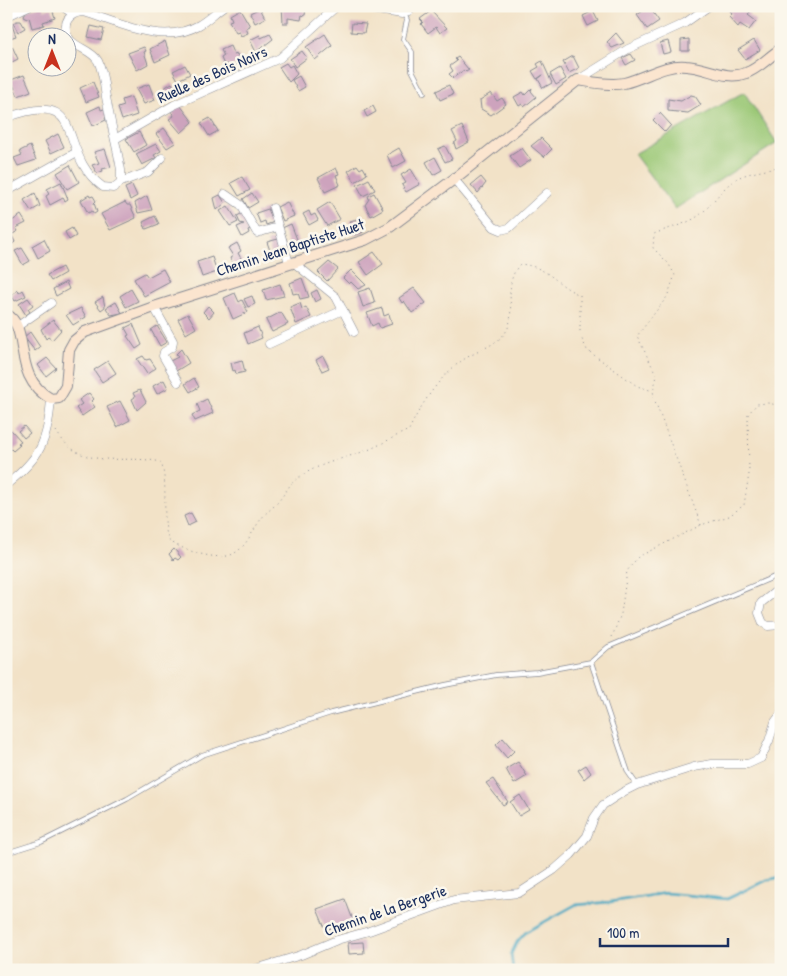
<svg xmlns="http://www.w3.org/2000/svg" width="787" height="976" font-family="'Patrick Hand',sans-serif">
<rect width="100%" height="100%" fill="#fbf7ec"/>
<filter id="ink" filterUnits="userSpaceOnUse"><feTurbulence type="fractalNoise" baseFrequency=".02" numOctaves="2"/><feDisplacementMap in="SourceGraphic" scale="10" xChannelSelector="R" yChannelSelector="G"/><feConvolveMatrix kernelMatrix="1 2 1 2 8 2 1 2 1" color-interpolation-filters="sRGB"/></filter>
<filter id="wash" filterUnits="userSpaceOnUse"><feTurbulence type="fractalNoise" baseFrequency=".0096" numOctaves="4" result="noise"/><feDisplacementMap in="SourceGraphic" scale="20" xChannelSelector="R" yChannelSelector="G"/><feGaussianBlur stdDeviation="1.12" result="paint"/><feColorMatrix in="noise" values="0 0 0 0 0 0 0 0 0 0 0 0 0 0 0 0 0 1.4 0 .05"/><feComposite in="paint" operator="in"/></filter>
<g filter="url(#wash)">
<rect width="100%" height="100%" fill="#f2e2c7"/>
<path fill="#9ac775" stroke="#5a7b6a" d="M744,92L777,143L675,209L634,154Z"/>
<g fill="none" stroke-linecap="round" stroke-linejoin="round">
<path stroke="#45a9c5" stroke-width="2.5" d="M513,970L511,954L517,942L526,932L575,905L610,902L666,893L727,899L767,880L781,877"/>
</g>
<g id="blocks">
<g fill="#cda3bd">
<path d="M43,6L44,10L52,8L55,18L43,22L44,25L32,28L29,17L26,19L24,15L28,9Z"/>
<path d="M282,6H306L305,16L302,15L301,20L288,18V23H283Z"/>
<path d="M730,6H745L750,12L748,15L756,21L749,30L740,24L738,27L729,17L732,14L727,8Z"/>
<path d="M649,7L659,21L647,29L637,15Z"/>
<path d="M260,8L265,18L255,23L250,13Z"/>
<path d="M240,9L250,26L246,28L248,33L241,36L239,32L236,33L229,21L232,20L230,15Z"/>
<path d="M431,11L447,28L440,33L436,27L428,33L421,24L423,22L420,19Z"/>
<path d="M593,11L598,21L588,26L583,16Z"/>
<path d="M17,21H21L25,28L18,32L13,23Z"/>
<path d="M11,23L16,36L7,39L6,25Z"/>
<path d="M352,23L366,24L364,33L351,32Z"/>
<path d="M91,26L104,29L101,40L88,37Z"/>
<path d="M616,33L624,43L612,48L607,42Z"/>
<path d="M270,34L273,39L256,52L250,40L260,35L261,38Z"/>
<path d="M325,34L332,46L315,60L306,47Z"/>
<path d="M689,39V51H681V40Z"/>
<path d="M754,40L760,50L745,59L738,50Z"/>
<path d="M165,41L170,55L155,62L150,49Z"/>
<path d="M668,41L671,52L663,54L660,43Z"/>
<path d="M12,46L18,59L6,65V49Z"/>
<path d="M230,46L234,55L237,54L241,62L229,67L227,64L224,65L221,58L224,56L221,50Z"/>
<path d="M144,47L146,51L144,52L148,64L137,70L128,53Z"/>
<path d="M302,51L307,58L295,67L290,59Z"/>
<path d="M631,54L635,60L626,65L622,58Z"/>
<path d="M573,56L579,68L569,73L563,62Z"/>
<path d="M458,57L469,70L466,72L464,70L453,78L449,74L453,71L450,66L457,61L455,59Z"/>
<path d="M542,61L552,83L543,88L538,79L543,75L537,79L532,71L539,67L537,64Z"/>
<path d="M286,63L289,67L292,65L297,74L289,82L279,67Z"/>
<path d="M185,65L190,74L178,80L173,71Z"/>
<path d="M560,68L566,79L556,85L550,74Z"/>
<path d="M24,75L31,91L18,96L11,80Z"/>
<path d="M299,76L305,87L298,91L292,80Z"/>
<path d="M93,82L99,97L86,102L80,88Z"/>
<path d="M172,83L178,92L170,98L164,88Z"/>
<path d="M149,84L155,100L144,104L136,89Z"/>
<path d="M449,85L453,94L440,100L436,91Z"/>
<path d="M532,88L531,91L536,97L524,107L522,104L519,106L514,97L523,92L525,95Z"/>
<path d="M491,93L497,101L502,98L506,104L491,115L481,109L480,100Z"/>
<path d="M691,95L695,96L701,105L688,113L668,111V99L681,101Z"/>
<path d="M131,97L137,115L122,120L118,108L124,106L122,100Z"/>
<path d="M180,105L193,122L181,133L169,119L174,116L171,111Z"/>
<path d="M100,106L101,110L104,109L108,116L105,118L106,120L93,126L87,112Z"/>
<path d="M373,106L376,112L367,117L364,111Z"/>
<path d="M660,113L671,125L665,132L653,120Z"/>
<path d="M210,118L218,131L209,136L201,123Z"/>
<path d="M462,126L469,142L456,149L454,143L457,141L452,131Z"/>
<path d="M164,128L175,143L167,148L156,134Z"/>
<path d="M139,132L146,145L134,152L126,139Z"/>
<path d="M58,134L64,147L51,153L45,141Z"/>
<path d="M541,138L552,149L544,157L531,146Z"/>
<path d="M156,144L161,151L154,155L156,158L142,165L136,154Z"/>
<path d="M30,146L36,160L18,166L14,158L22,155L20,151Z"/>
<path d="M445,146L452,159L445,162L438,149Z"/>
<path d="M399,148L406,161L393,168L387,155Z"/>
<path d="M522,148L531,160L519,168L510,156Z"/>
<path d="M105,149L111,167L102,169L103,171L97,173L92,165L99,163L94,152Z"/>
<path d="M435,157L442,170L433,175L426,162Z"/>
<path d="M70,165L79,182L67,189L57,173Z"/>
<path d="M357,165L360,169L363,167L367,174L355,182L348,171Z"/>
<path d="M336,168L339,174L336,175L340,185L325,192L318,178Z"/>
<path d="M411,169L420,184L406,192L402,185L406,183L401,175Z"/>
<path d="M242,177L250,190L239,196L231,183Z"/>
<path d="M481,177L486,183L478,193L471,185Z"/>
<path d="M369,179L375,190L363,196L357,185Z"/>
<path d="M61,182L68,199L65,201L63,198L50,205L46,196L49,194L47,189Z"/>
<path d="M132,185L137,196L130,200L125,188Z"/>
<path d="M35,193L40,206L31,211L24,200Z"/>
<path d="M252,193L258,202L248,208L243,199Z"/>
<path d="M374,193L383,209L371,216L365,205L369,199L368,196Z"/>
<path d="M89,195L90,197L93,196L96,201L94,203L97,212L94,214L92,211L88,213L81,200Z"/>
<path d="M220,195L225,203L217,210L214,198Z"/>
<path d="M147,196L152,210L138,213L135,203Z"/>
<path d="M125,202L127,205H130L136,218L110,230L101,214Z"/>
<path d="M287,202L294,216L283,221L277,207Z"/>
<path d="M330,202L340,219L327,226L317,210Z"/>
<path d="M228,206L238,222L230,226L220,211Z"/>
<path d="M268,209L274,222L266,225L265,221L260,223L256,213Z"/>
<path d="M309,211L311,216L315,214L318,220L309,225L303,214Z"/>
<path d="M243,213L250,229L248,230L249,233L242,237L237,227L244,224L240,223L237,216Z"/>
<path d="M21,215L26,223L16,228L18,231L11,235L6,225Z"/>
<path d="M155,216L159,224L146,229L143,222Z"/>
<path d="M360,218L364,232L354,235L350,221Z"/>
<path d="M291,224L298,242L289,246L282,228Z"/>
<path d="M72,228L76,236L69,240L65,232Z"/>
<path d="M12,236L15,242L6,249V238Z"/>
<path d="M44,239L50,251L38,258L32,246Z"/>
<path d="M278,239L282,250L278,251L279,254L272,256L267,242Z"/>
<path d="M237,243L241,251L238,253L244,264L236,269L230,258L233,256L228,248Z"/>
<path d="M22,248L30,261L23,265L15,251Z"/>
<path d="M374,252L383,264L368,275L359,262Z"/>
<path d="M212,257L217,272L202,277L197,262Z"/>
<path d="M329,262L338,269L327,281L318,272Z"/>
<path d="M62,267L65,273L51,281L47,275Z"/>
<path d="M163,269L170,282L144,296L134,279L145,273L148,277Z"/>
<path d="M351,270L366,285L358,289L351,282L349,284L343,278Z"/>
<path d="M302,278L309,297L300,299L298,293L293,294L290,283Z"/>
<path d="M66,282L69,289L56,296L53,289Z"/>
<path d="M280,284L284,296L266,300L263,290Z"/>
<path d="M370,288L375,303L363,307L358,292Z"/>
<path d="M414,288L426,303L412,313L404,301L402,303L399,298Z"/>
<path d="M131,289L138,301L126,307L120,296Z"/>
<path d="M18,290L19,293L23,290L26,296L15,301L11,295Z"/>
<path d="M317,290L321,299L315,302L311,293Z"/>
<path d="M235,293L239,302L242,300L248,312L233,319L224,298Z"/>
<path d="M252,296L255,304L248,307L244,299Z"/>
<path d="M103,297L105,307L101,310L95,302Z"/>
<path d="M28,298L33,305L28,309L30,312L26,315L19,304Z"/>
<path d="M116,302L122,313L111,315L106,308Z"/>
<path d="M300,303L302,309L306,307L311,317L296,324L290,307Z"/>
<path d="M208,306L214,312L209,318L203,312Z"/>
<path d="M81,308L86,317L73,325L66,315Z"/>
<path d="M382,308L384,316L389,314L392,324L380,328L378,323L372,326L367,313Z"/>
<path d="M281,312L288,324L272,332L266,320Z"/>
<path d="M188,314L196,328L186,334L178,319Z"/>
<path d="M53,320L61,330L52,340L48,337L46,339L41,329Z"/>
<path d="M133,324L142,345L136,349L127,336L129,335L125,328Z"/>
<path d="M157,326L167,342L160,346L151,330Z"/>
<path d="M258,327L262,338L248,344L244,333Z"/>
<path d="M30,332L40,347L35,351L24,337Z"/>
<path d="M181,349L189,363L176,371L170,361L178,357L176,354Z"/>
<path d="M143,356L146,360L150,359L156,368L147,374L137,359Z"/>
<path d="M323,356L329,368L322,371L316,360Z"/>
<path d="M47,358L56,368L46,376L38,365Z"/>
<path d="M242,360L245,372L236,374L235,370L233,371L231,363Z"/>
<path d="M108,361L116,373L102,382L94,370Z"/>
<path d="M194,378L199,387L190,392L185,384Z"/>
<path d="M164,380L168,388L157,394L153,386Z"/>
<path d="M140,390L146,402L137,410L132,399L135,397L133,393Z"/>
<path d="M89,393L94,399L91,402L95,407L82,416L76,408L82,404L79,400Z"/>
<path d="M207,399L213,413L195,421L192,415L200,411L197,404Z"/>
<path d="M120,401L130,420L117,427L107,407Z"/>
<path d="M24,426L30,433L24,438L18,431Z"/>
<path d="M11,430L21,441L18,443L20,445L13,451L6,444L9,439L6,435Z"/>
<path d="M191,513L196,522L188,526L184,516Z"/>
<path d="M174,549L181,557L178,560L175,558L173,560L169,554Z"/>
<path d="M503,738L514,751L507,758L496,745Z"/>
<path d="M518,762L527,776L514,784L506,769Z"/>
<path d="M586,765L591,773L584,779L578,770Z"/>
<path d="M493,779L508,802L503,805L486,783Z"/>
<path d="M520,795L529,810L519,816L510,802Z"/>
<path d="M345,899L353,920L329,929L325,928L317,909Z"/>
<path d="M363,942L364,953L349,954L348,943Z"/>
</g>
</g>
</g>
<g filter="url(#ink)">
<use href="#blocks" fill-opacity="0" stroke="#868892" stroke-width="1"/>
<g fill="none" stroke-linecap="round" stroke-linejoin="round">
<defs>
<g id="lane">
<path d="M404,14L407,20L403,39L412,52V70L424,93"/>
<path d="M591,662L608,647L774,577L781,578"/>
<path d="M6,853L41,842L127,799L202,755L331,713L445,685L496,675L537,672L591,662L628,772L637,785"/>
</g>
<g id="street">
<path d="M62,6L73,14"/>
<path d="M352,6L402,14L409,12L411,6"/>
<path d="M6,17L29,6"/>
<path d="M578,80L628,49L685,23L709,6"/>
<path d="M6,118C91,86 54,152 103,187L113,188L121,182V170C117,147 111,125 107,102C104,89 104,73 98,61C90,47 68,48 66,30C64,18 74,12 84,12C120,23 163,46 199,25C208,20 215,12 224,6"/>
<path d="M115,139L174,105L280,58L337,6"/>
<path d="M454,179L494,227L501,230L509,228L547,193"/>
<path d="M121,182L148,172L162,158"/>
<path d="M6,192L77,152"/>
<path d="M225,194L241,205L257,233L278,227"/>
<path d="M273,208L289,263"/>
<path d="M293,262L336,297L354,332"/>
<path d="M154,307L173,341L172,347L164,352L163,356L178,382"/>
<path d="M18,326L51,303"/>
<path d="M269,344L343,310"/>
<path d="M6,485C40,458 48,442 51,399"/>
<path d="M781,587L761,603L759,613L763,623L768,626L781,625"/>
<path d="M252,970L301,955L337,940L369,931L454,900L519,893L554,870L571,855L587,836L594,818L603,805L623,792L637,785L694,767L712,764H748L761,758L769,741L775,722L781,714"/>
</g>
<path id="secondary" d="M6,314C32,328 10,376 51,399L59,398L66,386L69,350L74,341L85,332L154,307L365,240L390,227L454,179L578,80C592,82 610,86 624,83C646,78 663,64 686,66C707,67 726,81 746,73C760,68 769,56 781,49"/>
</defs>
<use href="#lane" stroke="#868892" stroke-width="5.5"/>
<use href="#street" stroke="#868892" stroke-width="9"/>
<use href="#secondary" stroke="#868892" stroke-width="12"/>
<g stroke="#868892" stroke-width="1" stroke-dasharray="1 4" stroke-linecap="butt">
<path d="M56,431C82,473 122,453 161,462C169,488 161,514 168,540C182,550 217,562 233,554C248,546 252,530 262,518C266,512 273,508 278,502C284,495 287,488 294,481C315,464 343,459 368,450C382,444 395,436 409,430C420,406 440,375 463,360C476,351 495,346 505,333C519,314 500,287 520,264C550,267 554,284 580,295V335L587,350L637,386L653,391"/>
<path d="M701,525L655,401L653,391L657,376L637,336L667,297L675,275L668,263L653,248L654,234C670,227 691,224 703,212C715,201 722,188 736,179C749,171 767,172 781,165"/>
<path d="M612,637L621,614L627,571L638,557L701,525L729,516L744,505L749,474L748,414L757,404L768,403L781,406"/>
</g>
<use href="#lane" stroke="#fff" stroke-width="4"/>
<use href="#street" stroke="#fff" stroke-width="8"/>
<use href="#secondary" stroke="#fbe5cf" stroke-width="10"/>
</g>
</g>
<g text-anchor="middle" stroke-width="5" stroke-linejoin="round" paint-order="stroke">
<g font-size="16" fill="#1b2f5e" stroke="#fbf7ec">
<text transform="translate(212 74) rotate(-24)" y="6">Ruelle des Bois Noirs</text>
<text transform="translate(290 247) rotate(-18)" y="6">Chemin Jean Baptiste Huet</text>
<text transform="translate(385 910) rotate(-19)" y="6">Chemin de la Bergerie</text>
</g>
</g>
<rect width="787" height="976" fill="none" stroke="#fbf7ec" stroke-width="25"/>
<g transform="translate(52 52)"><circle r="24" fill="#fbf7ec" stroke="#a1a7b3"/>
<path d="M0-4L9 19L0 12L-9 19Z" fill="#c8321e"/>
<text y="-8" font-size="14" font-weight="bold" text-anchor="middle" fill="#1b2f5e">N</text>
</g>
<path d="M600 938v8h128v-8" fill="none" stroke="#1b2f5e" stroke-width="2.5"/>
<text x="607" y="938" font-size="15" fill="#1b2f5e" stroke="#fbf7ec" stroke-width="4" paint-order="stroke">100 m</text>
</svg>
